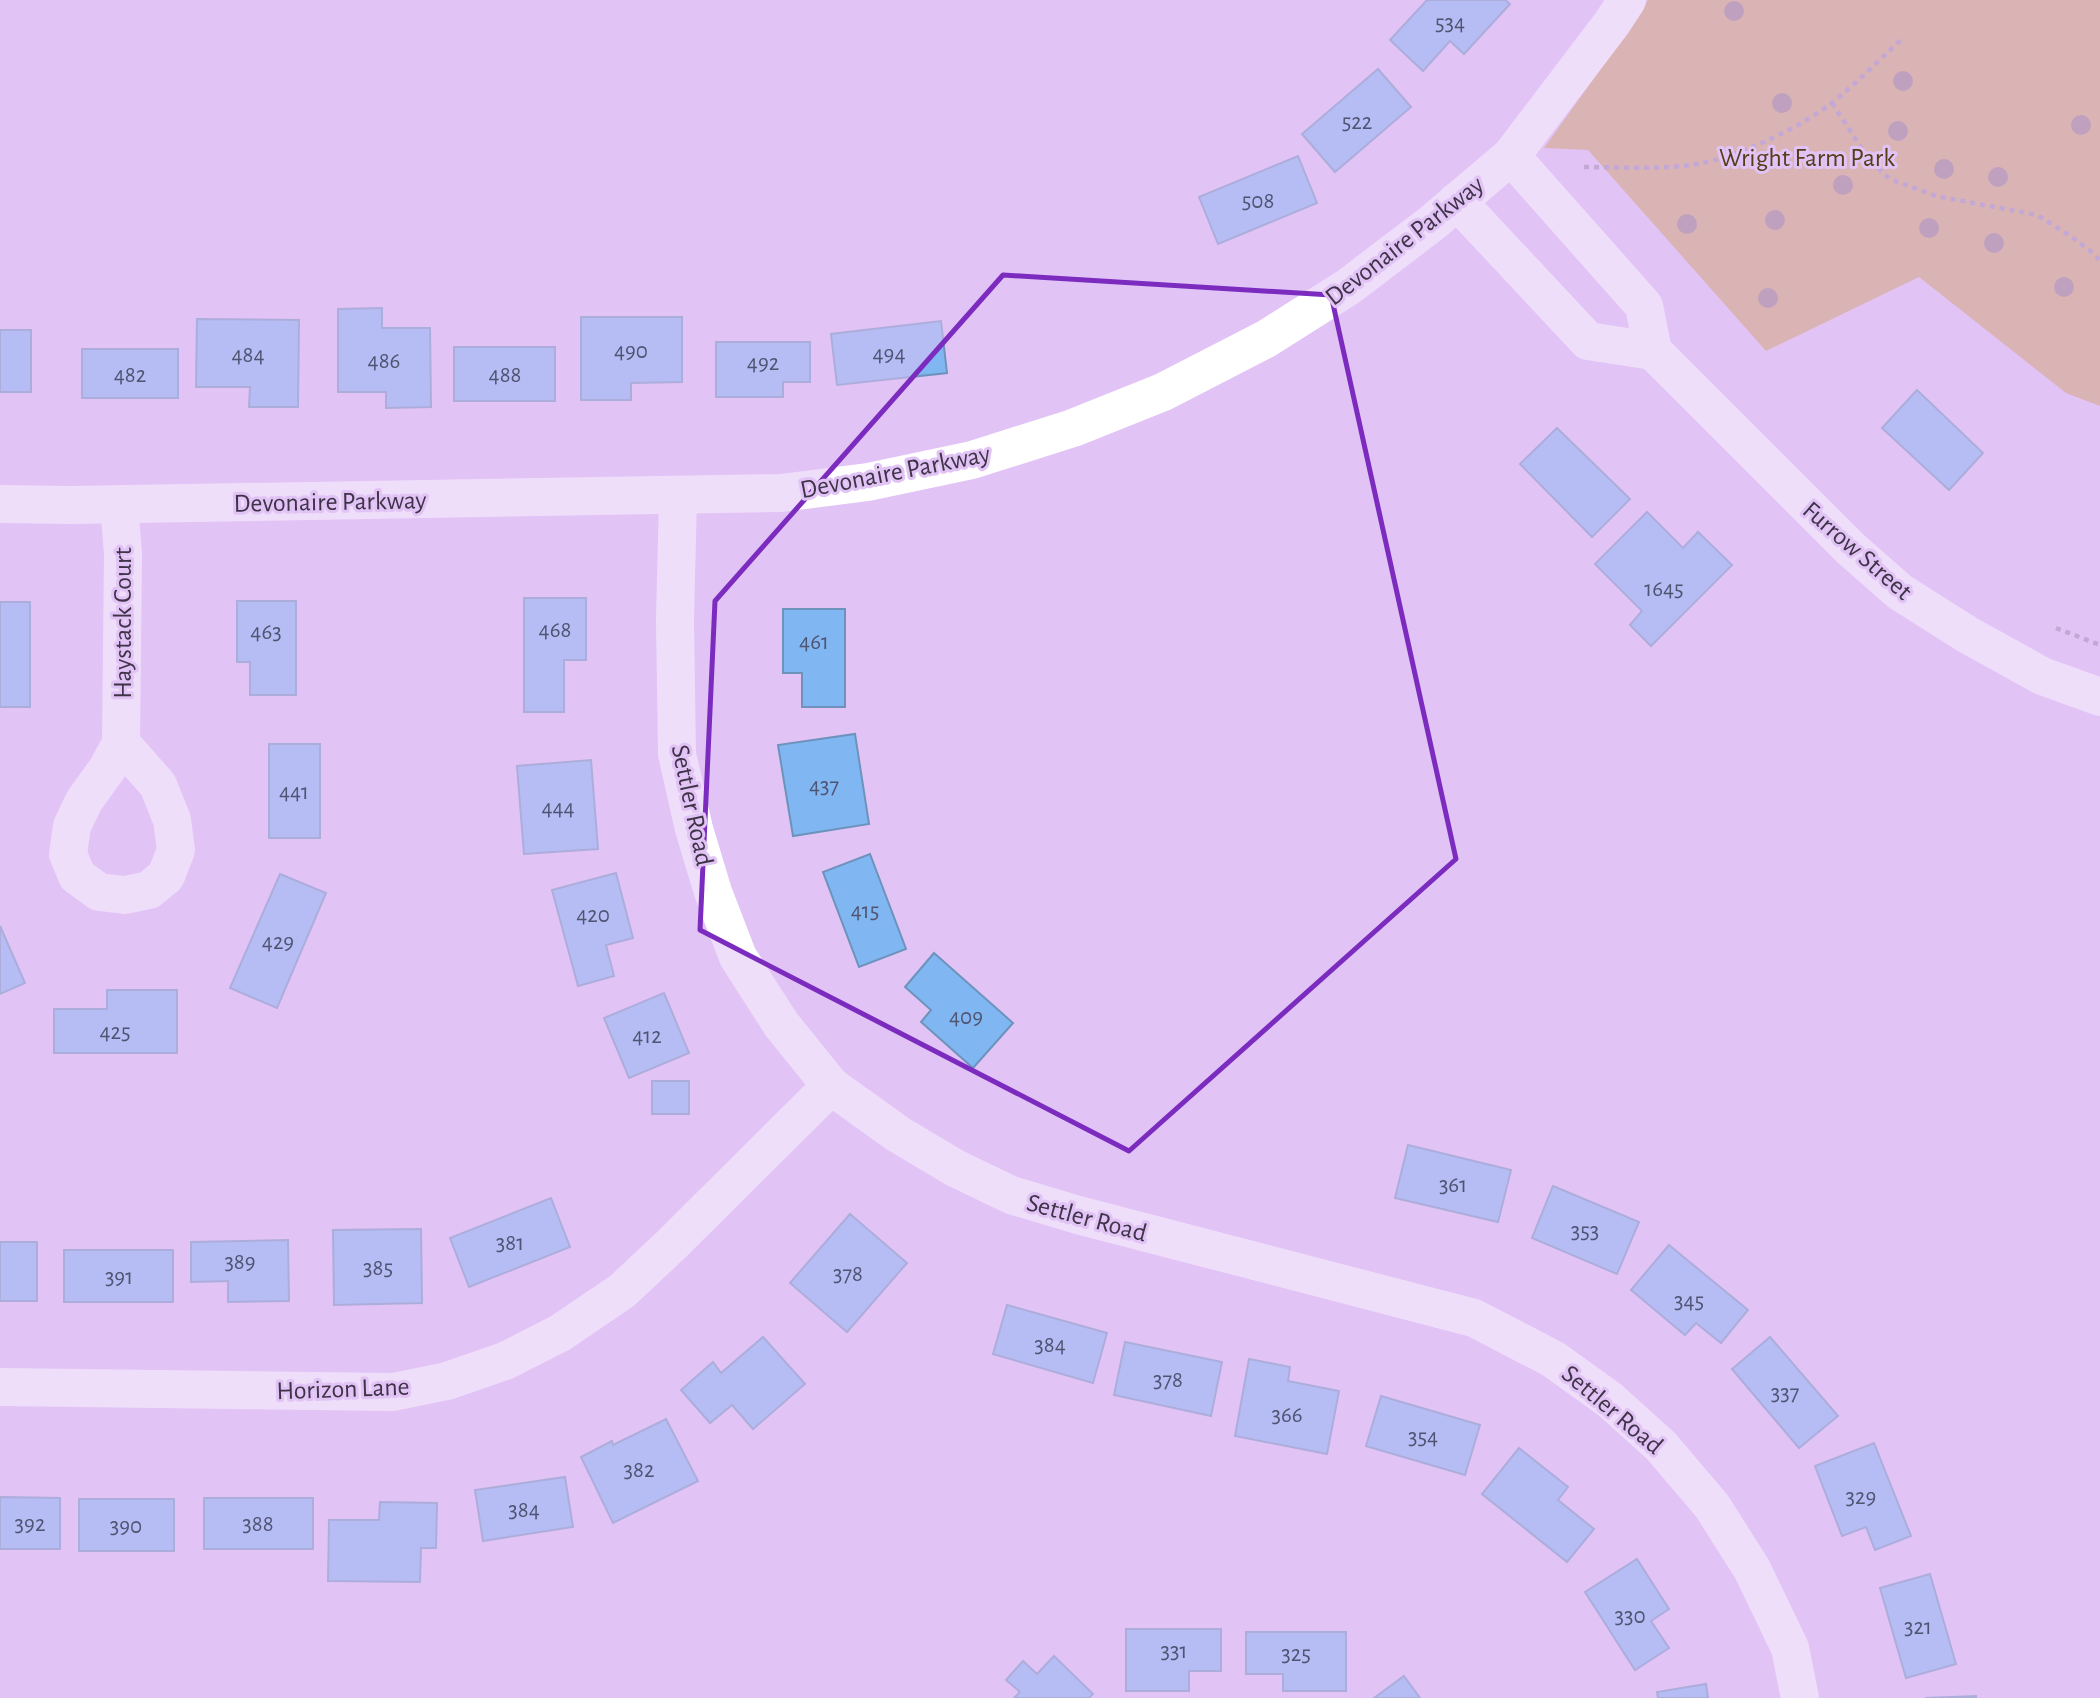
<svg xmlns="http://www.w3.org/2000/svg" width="2100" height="1698" font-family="'Alegreya Sans',sans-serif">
<rect width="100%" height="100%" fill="#e1c3f6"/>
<path fill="#d1a065" d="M1648,0H2100V406L2066,393L1919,277L1766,351L1588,150L1544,148L1628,31Z"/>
<g fill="#80b7f2" stroke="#6d93bc" stroke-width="2">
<path d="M1427,0H1505L1510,4L1464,54L1450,41L1423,71L1390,40Z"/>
<path d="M1378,69L1411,107L1335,172L1302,134Z"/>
<path d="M1298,156L1317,203L1218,244L1199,197Z"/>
<path d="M382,308V328H430L431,407L386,408V392H338V309Z"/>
<path d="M581,317H682V382L631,383V400H581Z"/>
<path d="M197,319L299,320L298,407H249L250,387H196Z"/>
<path d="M941,321L947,373L837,385L831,334Z"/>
<rect x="0" y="330" width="31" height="62"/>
<path d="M716,342H810V382H783V397H716Z"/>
<rect x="454" y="347" width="101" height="54"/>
<rect x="82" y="349" width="96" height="49"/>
<path d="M1917,390L1983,453L1949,490L1882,428Z"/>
<path d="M1557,428L1630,499L1592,537L1520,464Z"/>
<path d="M1647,512L1683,548L1698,532L1732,565L1651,646L1630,625L1642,611L1595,564Z"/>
<path d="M524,598H586V660H564V712H524Z"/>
<path d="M237,601H296V695H250V662H237Z"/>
<rect x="0" y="602" width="30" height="105"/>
<path d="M783,609H845V707H802V673H783Z"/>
<path d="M855,734L869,824L793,836L778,745Z"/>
<rect x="269" y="744" width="51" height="94"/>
<path d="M591,760L598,849L524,854L517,766Z"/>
<path d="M870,854L906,949L859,967L823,872Z"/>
<path d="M616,873L633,938L606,945L614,976L578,986L552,890Z"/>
<path d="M280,874L326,893L277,1008L230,988Z"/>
<path d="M0,926L25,983L0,994Z"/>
<path d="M934,953L1013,1023L973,1068L921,1022L931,1010L905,987Z"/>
<path d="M107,990H177V1053H54V1009H107Z"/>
<path d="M664,993L689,1053L629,1078L604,1018Z"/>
<rect x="652" y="1081" width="37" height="33"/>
<path d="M1408,1145L1511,1170L1498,1222L1395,1198Z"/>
<path d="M1553,1186L1639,1222L1617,1274L1532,1238Z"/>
<path d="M551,1198L570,1247L469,1287L450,1238Z"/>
<path d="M850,1214L907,1263L847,1332L790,1283Z"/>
<path d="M421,1229L422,1303L334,1305L333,1230Z"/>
<path d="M288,1240L289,1301L228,1302V1281L191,1282V1242Z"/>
<rect x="0" y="1242" width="37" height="59"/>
<path d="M1669,1245L1748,1310L1721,1343L1696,1323L1685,1335L1631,1290Z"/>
<rect x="64" y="1250" width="109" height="52"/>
<path d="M1007,1305L1107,1333L1093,1383L993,1354Z"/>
<path d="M763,1337L805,1384L753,1429L732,1405L710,1423L681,1390L713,1362L721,1373Z"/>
<path d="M1770,1337L1838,1416L1799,1448L1732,1369Z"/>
<path d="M1125,1342L1222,1362L1211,1416L1114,1395Z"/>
<path d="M1249,1359L1290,1367L1288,1381L1339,1391L1327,1454L1235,1436Z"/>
<path d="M1381,1396L1480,1425L1465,1475L1366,1446Z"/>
<path d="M666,1419L698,1481L613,1523L581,1457L612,1441L613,1445Z"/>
<path d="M1874,1443L1911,1536L1875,1550L1866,1527L1842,1536L1815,1466Z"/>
<path d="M1519,1448L1568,1487L1558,1500L1594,1529L1567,1562L1482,1494Z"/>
<path d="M565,1477L573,1527L483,1541L475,1490Z"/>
<path d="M0,1497L60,1498V1549H0Z"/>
<rect x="204" y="1498" width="109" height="51"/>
<rect x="79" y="1499" width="95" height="52"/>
<path d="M380,1502L437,1503L436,1548H421L420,1582L328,1581L329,1520H379Z"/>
<path d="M1637,1559L1669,1609L1651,1621L1669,1648L1635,1670L1585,1592Z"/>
<path d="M1930,1574L1956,1664L1906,1678L1880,1588Z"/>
<path d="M1126,1629H1221V1671H1189V1691H1126Z"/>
<path d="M1246,1632H1346V1691H1283V1674H1246Z"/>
<path d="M1054,1656L1093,1694L1089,1698H1014L1020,1692L1006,1680L1023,1661L1037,1674Z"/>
<path d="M1404,1676L1420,1698H1374Z"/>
<path d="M1706,1684L1708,1698H1658L1657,1692Z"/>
<path d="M1976,1696V1698H1925Z"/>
</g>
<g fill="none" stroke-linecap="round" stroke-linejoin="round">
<g stroke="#9e87ad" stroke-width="4.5" stroke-dasharray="5 5" stroke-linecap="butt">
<path d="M1832,103L1870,161L1890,179L1936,196L2037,215L2069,235L2093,253L2100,261"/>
<path d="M1584,167C1622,167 1660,170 1697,164C1738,157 1800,128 1833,102C1858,82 1880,59 1904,37"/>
<path d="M2056,628L2100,645"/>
</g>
<g stroke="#fff" stroke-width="38">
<path d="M1511,156L1644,306L1653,351L1851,549L1900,592L1968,635L2042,676L2100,697"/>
<path d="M1457,201L1588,341L1653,351"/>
<path d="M678,496L675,620L677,754L694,829L713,892L738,957L781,1024L831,1086L898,1134L955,1168L1011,1195L1078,1215L1474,1318L1553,1359L1610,1400L1661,1446L1712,1506L1752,1569L1790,1648L1800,1698"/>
<path d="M0,504L71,505L781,493L868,482L972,460L1073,428L1163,392L1266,339L1348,287L1432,223L1511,156L1612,23L1627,0"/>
<path d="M119,504L123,554L121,743L107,769L84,801L72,826L68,854L77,876L99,892L125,895L149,890L166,876L176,850L172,820L158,785L121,743"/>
<path d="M0,1387L393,1392L447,1381L505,1361L560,1333L622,1291L671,1245L831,1086"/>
</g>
</g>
<g fill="#95797c">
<circle cx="1734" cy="11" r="10"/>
<circle cx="1903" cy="81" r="10"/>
<circle cx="1782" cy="103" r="10"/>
<circle cx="2081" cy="125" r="10"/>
<circle cx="1898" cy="131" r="10"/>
<circle cx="1944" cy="169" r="10"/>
<circle cx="1998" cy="177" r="10"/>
<circle cx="1843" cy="185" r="10"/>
<circle cx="1775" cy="220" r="10"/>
<circle cx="1687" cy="224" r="10"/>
<circle cx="1929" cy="228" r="10"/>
<circle cx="1994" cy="243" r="10"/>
<circle cx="2064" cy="287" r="10"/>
<circle cx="1768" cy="298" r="10"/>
</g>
<path d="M0 0H2100V1698H0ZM1003,275L1331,295L1456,859L1129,1151L700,930L715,601Z" fill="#e1c3f6" fill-opacity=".55" fill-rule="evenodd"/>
<path fill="none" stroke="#7b2cbf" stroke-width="5" stroke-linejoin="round" d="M1003,275L1331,295L1456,859L1129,1151L700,930L715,601Z"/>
<g text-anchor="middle" stroke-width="6" stroke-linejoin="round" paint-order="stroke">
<g font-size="23" fill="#4f5472">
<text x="1450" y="30">534</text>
<text x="1357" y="129">522</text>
<text x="1258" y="208">508</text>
<text x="631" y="358">490</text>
<text x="889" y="361">494</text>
<text x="248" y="362">484</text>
<text x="384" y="368">486</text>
<text x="763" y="370">492</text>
<text x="130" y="382">482</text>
<text x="505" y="382">488</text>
<text x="1664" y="596">1645</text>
<text x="555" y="637">468</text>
<text x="266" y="639">463</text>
<text x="814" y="649">461</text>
<text x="824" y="793">437</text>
<text x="294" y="799">441</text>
<text x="558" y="815">444</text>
<text x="865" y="918">415</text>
<text x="593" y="922">420</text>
<text x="278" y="949">429</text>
<text x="966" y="1024">409</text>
<text x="115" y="1039">425</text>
<text x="647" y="1043">412</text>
<text x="1453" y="1192">361</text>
<text x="1585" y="1238">353</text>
<text x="510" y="1250">381</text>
<text x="240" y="1269">389</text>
<text x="378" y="1275">385</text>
<text x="848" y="1281">378</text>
<text x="119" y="1284">391</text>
<text x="1689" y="1308">345</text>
<text x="1050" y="1352">384</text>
<text x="1168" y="1387">378</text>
<text x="1785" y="1400">337</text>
<text x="1287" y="1422">366</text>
<text x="1423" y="1444">354</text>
<text x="639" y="1477">382</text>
<text x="1861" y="1504">329</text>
<text x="524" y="1517">384</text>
<text x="30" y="1531">392</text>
<text x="258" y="1531">388</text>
<text x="126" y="1533">390</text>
<text x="1630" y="1623">330</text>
<text x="1918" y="1634">321</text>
<text x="1174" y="1658">331</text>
<text x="1296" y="1661">325</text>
</g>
<g font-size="26" fill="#573c18" stroke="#e1c3f6">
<text x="1807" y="166">Wright Farm Park</text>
</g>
<g font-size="26" fill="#3f3347" stroke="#e1c3f6">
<text transform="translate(1404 240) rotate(-38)" y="9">Devonaire Parkway</text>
<text transform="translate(895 471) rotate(-11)" y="9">Devonaire Parkway</text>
<text transform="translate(330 501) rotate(-1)" y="9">Devonaire Parkway</text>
<text transform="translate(1858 550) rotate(41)" y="9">Furrow Street</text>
<text transform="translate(122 623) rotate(-90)" y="9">Haystack Court</text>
<text transform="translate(693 805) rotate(78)" y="9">Settler Road</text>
<text transform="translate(1087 1217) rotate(15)" y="9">Settler Road</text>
<text transform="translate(343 1388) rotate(-2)" y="9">Horizon Lane</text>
<text transform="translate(1613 1409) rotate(40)" y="9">Settler Road</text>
</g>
</g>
</svg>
